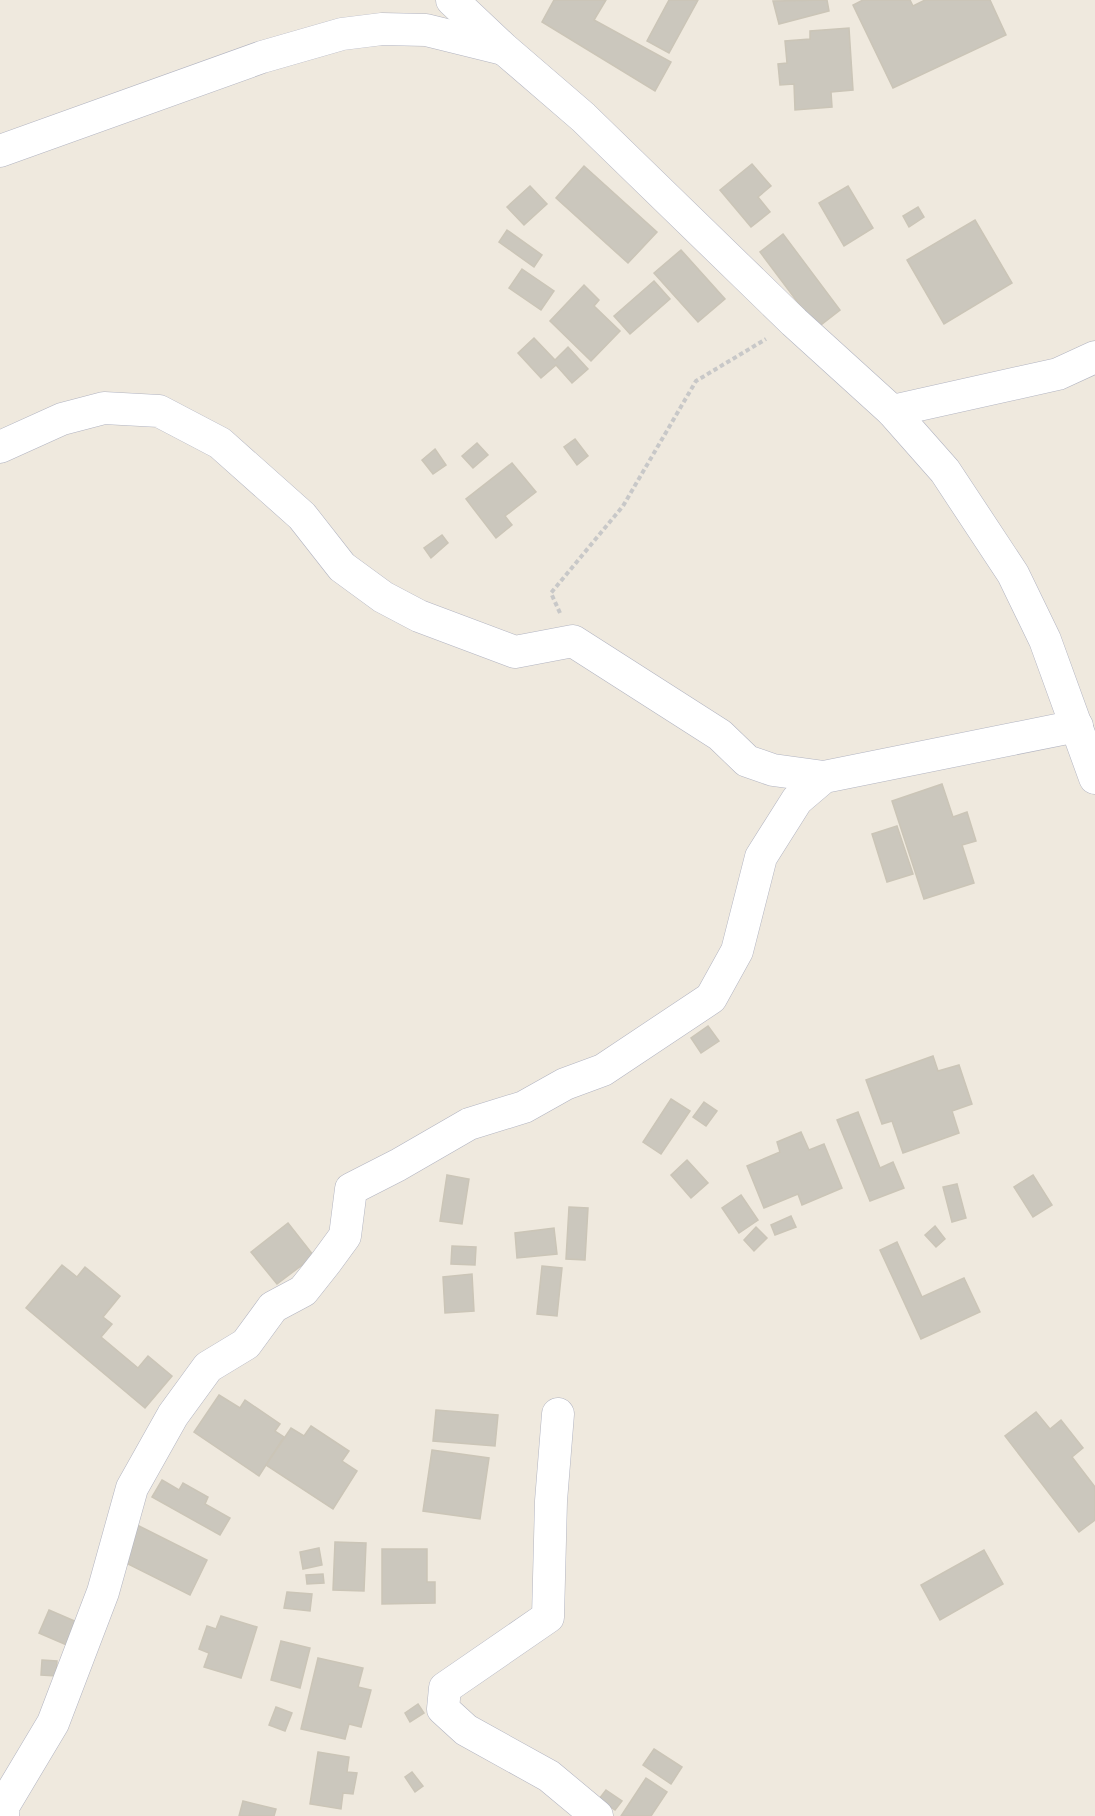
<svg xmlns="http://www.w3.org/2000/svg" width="1095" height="1816" font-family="'Golos Text',sans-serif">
<rect width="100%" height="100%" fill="#efe9de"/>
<g fill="#cbc7bd" stroke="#cbc5b7" stroke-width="1.5">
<path d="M554,0H606L594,20L671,62L655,91L542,22Z"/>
<path d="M669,0H698L669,53L647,41Z"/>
<path d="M827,0L829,11L779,24L773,1Z"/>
<path d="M863,0H910L913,6L925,0H990L1006,35L893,88L853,5Z"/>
<path d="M849,28L853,90L831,92L832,107L795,110L794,84L780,85L778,64L787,63L785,41L810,39V31Z"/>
<path d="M752,164L771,186L758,197L770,212L751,227L720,190Z"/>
<path d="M584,166L657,232L628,263L556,198Z"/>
<path d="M530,186L547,204L524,225L507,207Z"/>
<path d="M848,186L873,228L844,246L819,203Z"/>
<path d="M918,207L924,217L909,227L903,216Z"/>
<path d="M975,220L1012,283L944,324L907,260Z"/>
<path d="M507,230L542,255L534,267L499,242Z"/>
<path d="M783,234L840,310L817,328L760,252Z"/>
<path d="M681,250L725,299L698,322L654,273Z"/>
<path d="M522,269L554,291L541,310L509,288Z"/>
<path d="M654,281L670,299L630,334L614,316Z"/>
<path d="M584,285L599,300L594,306L620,331L591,361L550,321Z"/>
<path d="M534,338L555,360L568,347L588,369L572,383L556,365L541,378L518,353Z"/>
<path d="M575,439L588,456L577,465L564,447Z"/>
<path d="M477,443L488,455L473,468L462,456Z"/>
<path d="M435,449L446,465L433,474L422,460Z"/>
<path d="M512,463L536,492L505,516L512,525L496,538L466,499Z"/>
<path d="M442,535L448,543L431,558L424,548Z"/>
<path d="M942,784L953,817L967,812L976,841L962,845L974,883L924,899L892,801Z"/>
<path d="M897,826L913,874L887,882L872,834Z"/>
<path d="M708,1026L719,1041L701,1053L691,1038Z"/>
<path d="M933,1056L938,1071L959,1065L972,1104L952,1111L959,1133L903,1153L892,1121L882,1124L866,1080Z"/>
<path d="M671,1099L690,1111L661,1154L643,1142Z"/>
<path d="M704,1102L717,1111L706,1126L693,1117Z"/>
<path d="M858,1112L880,1168L893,1162L904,1188L870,1201L837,1120Z"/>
<path d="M801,1132L809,1150L824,1144L842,1188L802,1205L798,1194L764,1208L747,1166L780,1152L777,1142Z"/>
<path d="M687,1160L708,1183L691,1198L671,1175Z"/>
<path d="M447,1175L469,1179L462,1224L440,1221Z"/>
<path d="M1033,1175L1052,1205L1033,1217L1014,1187Z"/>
<path d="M957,1184L966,1218L952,1222L943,1187Z"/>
<path d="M741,1195L758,1220L739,1233L722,1208Z"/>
<path d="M569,1207L588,1208L585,1260L566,1259Z"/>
<path d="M791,1216L796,1227L775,1235L771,1225Z"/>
<path d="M288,1223L314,1256L277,1284L251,1252Z"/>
<path d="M935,1226L945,1239L936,1247L925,1235Z"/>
<path d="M756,1227L767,1238L754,1251L744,1240Z"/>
<path d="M554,1228L557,1254L517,1258L515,1233Z"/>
<path d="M897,1242L922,1297L964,1278L980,1312L921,1339L880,1250Z"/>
<path d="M452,1246L476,1247L475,1265L451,1264Z"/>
<path d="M62,1265L77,1277L85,1267L120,1296L103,1317L112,1324L101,1337L138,1368L148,1356L172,1376L145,1408L26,1308Z"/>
<path d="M542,1266L562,1268L557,1316L537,1314Z"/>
<path d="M472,1274L474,1311L445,1313L443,1277Z"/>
<path d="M219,1395L240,1408L245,1400L280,1424L275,1431L284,1437L259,1476L194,1432Z"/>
<path d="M436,1410L498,1415L495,1446L433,1441Z"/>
<path d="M1036,1412L1050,1429L1061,1420L1083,1448L1072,1457L1095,1487V1520L1079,1532L1005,1436Z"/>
<path d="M311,1426L349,1451L342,1461L357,1471L333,1509L266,1465L291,1428L304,1436Z"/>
<path d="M432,1450L489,1458L480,1519L423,1511Z"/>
<path d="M162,1480L179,1490L183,1483L208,1497L205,1504L230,1518L220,1535L152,1497Z"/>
<path d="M137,1525L207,1560L190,1595L120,1560Z"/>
<path d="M335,1542L366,1543L364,1591L333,1590Z"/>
<path d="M319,1548L322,1565L303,1569L300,1552Z"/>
<path d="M382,1549H427V1582H435V1603L382,1604Z"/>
<path d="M984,1550L1003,1584L940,1620L921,1585Z"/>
<path d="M323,1574L324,1583L307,1584L306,1575Z"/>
<path d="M287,1592L312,1594L310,1611L284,1608Z"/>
<path d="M49,1610L86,1626L76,1649L39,1633Z"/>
<path d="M221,1616L257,1627L241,1678L204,1667L209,1653L199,1649L207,1626L216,1629Z"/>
<path d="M281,1641L310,1648L300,1688L271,1680Z"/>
<path d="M318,1658L363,1668L358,1687L371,1690L361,1727L349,1724L345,1739L301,1729Z"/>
<path d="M42,1660L57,1661L56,1676L41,1675Z"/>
<path d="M418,1704L424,1713L410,1722L405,1713Z"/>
<path d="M276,1707L292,1713L285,1731L269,1725Z"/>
<path d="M654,1749L682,1767L671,1784L643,1765Z"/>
<path d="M318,1752L349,1757L347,1772L357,1773L353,1794L343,1793L341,1809L310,1804Z"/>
<path d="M412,1772L423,1786L415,1792L405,1777Z"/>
<path d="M646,1778L667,1792L651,1816H621Z"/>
<path d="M606,1790L622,1801L615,1810L599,1799Z"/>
<path d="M243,1801L276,1809L274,1816H239Z"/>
</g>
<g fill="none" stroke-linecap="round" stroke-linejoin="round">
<defs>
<g id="minor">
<path d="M452,0L504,49L583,117L794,322L892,411L945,471L1013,574L1045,640L1095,778"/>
<path d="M0,151L262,57L342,34L382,29L426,30L503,49"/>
<path d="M892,411L1058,374L1095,357"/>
<path d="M0,447L62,419L104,408L159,411L220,443L302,516L342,567L383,597L419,616L515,652L573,641L720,735L747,761L773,770L824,777"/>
<path d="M558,1414L551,1501L548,1617L445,1688L443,1709L466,1730L549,1776L597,1816"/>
<path d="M3,1816L4,1805L53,1723L103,1592L132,1488L173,1415L208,1367L246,1344L273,1307L303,1291L326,1262L345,1236L351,1189L398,1165L469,1124L524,1107L565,1084L603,1070L711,998L737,951L761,857L797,800L824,777L1077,726"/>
</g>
</defs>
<use href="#minor" stroke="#b2b4c1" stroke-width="33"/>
<path stroke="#c8c8c8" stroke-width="4" stroke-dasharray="4.5 3" stroke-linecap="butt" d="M560,613L551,593L623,506L696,381L766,339"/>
<use href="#minor" stroke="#fff" stroke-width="32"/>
</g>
</svg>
